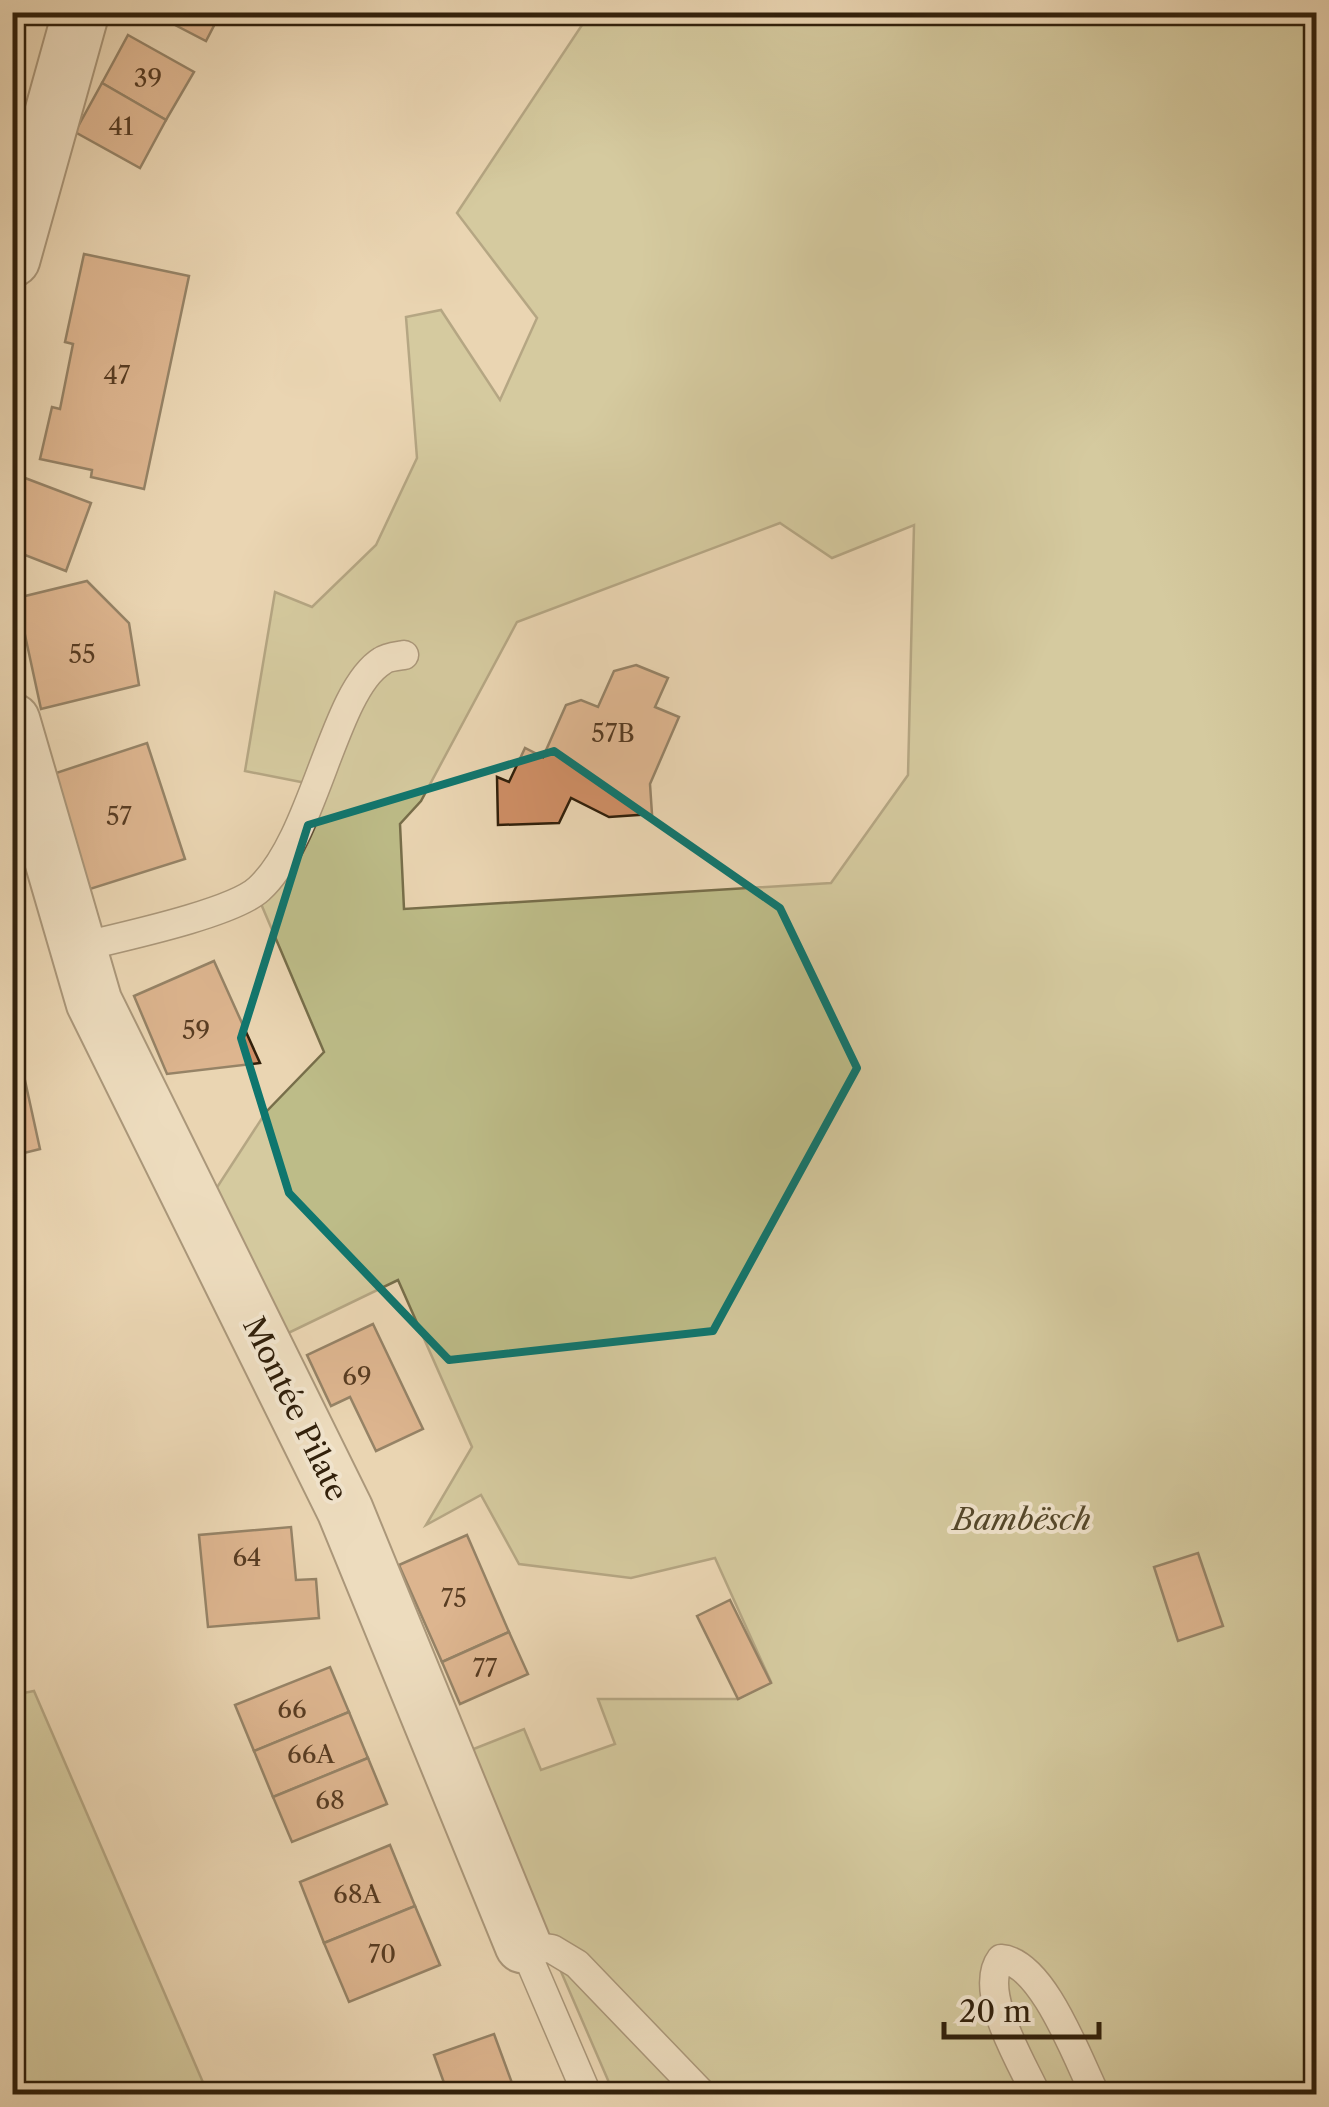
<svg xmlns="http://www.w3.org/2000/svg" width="1329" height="2107" font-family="'Libre Caslon Text',serif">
<rect width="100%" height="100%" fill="#ead5b2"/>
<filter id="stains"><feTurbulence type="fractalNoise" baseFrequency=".002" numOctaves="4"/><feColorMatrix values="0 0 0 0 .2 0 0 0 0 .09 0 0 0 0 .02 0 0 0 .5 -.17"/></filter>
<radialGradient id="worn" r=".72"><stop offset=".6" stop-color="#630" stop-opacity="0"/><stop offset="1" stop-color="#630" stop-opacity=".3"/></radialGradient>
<g fill="#bdbc88" stroke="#776e4a" stroke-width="2.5" fill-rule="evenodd">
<path d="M590,13H1316V2094H614L466,1752L524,1729L541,1770L615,1744L598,1699H738L771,1682L715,1558L631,1578L519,1564L481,1495L426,1525L472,1447L398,1280L280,1337L212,1195L266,1112L324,1052L256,892L316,785L245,771L275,592L312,607L376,545L417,458L406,317L441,310L500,400L537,318L457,213ZM780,523L832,558L914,525L908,775L831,883L404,909L400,824L421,801L517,622Z"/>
<path d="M34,1691L208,2094H13V1695Z"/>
</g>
<g fill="#ce8e65" stroke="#31200b" stroke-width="2.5">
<path d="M150,12H221L206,41Z"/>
<path d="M128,35L194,72L166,120L102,83Z"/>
<path d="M102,83L166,120L140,168L75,132Z"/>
<path d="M84,254L189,276L144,489L91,477L92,470L40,459L52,407L60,409L73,344L65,342Z"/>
<path d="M25,478L91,503L66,571L12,550V512Z"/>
<path d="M87,581L129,623L139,685L41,709L17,598Z"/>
<path d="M636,665L668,678L655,707L679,717L650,784L652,814L609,817L571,798L559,823L498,825L497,777L509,782L525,748L543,757L566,705L581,700L598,707L614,671Z"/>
<path d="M147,743L185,859L90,889L53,774Z"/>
<path d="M214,961L260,1063L167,1074L134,996Z"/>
<path d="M12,1021L40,1149L12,1156Z"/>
<path d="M373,1324L423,1429L376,1451L350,1397L331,1406L307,1355Z"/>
<path d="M291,1527L296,1580L316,1579L319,1618L208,1627L199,1535Z"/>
<path d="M467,1535L509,1632L442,1662L399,1565Z"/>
<path d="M1198,1553L1223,1626L1178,1641L1154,1567Z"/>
<path d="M730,1600L771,1683L738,1699L697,1616Z"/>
<path d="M509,1632L528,1674L460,1704L442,1662Z"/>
<path d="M330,1667L349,1712L254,1751L235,1705Z"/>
<path d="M349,1712L368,1758L273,1797L254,1751Z"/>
<path d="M368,1758L387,1804L292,1842L273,1797Z"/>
<path d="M390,1845L415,1906L324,1943L300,1882Z"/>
<path d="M415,1906L440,1965L349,2002L324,1943Z"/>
<path d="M494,2034L516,2094H448L434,2055Z"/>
</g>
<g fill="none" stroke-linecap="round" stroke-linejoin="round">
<defs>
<g id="lane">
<path d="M76,948C116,938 232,914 259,889C315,838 333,691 382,661C387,657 398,656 404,655"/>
<path d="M523,1945L552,1949L577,1964L702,2094"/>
<path d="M523,1945L587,2094"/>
<path d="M1036,2094C1022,2063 977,1991 1001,1959C1043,1962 1078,2060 1095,2094"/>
</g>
<g id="street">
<path d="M12,259L81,12"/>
<path d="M12,721L94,1002L345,1510L523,1945"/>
</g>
</defs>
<use href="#lane" stroke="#5f4d35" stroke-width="31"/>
<use href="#street" stroke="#5f4d35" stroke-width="59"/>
<use href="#lane" stroke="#f1e4cd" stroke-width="28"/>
<use href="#street" stroke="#f1e4cd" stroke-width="55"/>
</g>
<path d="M0 0H1329V2107H0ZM554,751L780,908L857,1068L713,1331L449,1360L289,1193L241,1038L308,825Z" fill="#ead5b2" fill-opacity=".55" fill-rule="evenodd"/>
<path fill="none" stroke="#0f766e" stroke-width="8" stroke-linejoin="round" d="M554,751L780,908L857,1068L713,1331L449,1360L289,1193L241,1038L308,825Z"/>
<g text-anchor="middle" stroke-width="8" stroke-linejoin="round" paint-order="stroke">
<g font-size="25" fill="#583c22">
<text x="148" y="87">39</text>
<text x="121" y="135">41</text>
<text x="117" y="384">47</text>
<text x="82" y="663">55</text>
<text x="613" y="742">57B</text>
<text x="119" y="825">57</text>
<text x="196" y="1039">59</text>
<text x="357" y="1385">69</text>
<text x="247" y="1566">64</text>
<text x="454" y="1607">75</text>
<text x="485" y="1677">77</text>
<text x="292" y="1718">66</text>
<text x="311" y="1763">66A</text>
<text x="330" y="1809">68</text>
<text x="357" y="1903">68A</text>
<text x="382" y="1963">70</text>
</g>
<g font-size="30" fill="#31200b" stroke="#f1e4cd">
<text transform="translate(295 1409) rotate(64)" y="10">Montée Pilate</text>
</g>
<g font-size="30" font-style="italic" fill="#54472a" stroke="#f1e4cd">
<text x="1022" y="1530">Bambësch</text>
</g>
</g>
<rect width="1329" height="2107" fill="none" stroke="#ead5b2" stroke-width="50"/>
<rect x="15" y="15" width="1299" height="2077" fill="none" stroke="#31200b" stroke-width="5"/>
<rect x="25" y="25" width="1279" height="2057" fill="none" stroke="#31200b" stroke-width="2.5"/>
<path d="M944 2022v15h155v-15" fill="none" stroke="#31200b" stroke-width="5"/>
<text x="959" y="2022" font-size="30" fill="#31200b" stroke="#f1e4cd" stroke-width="8" paint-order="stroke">20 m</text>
<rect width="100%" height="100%" filter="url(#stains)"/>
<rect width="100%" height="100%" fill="url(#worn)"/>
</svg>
